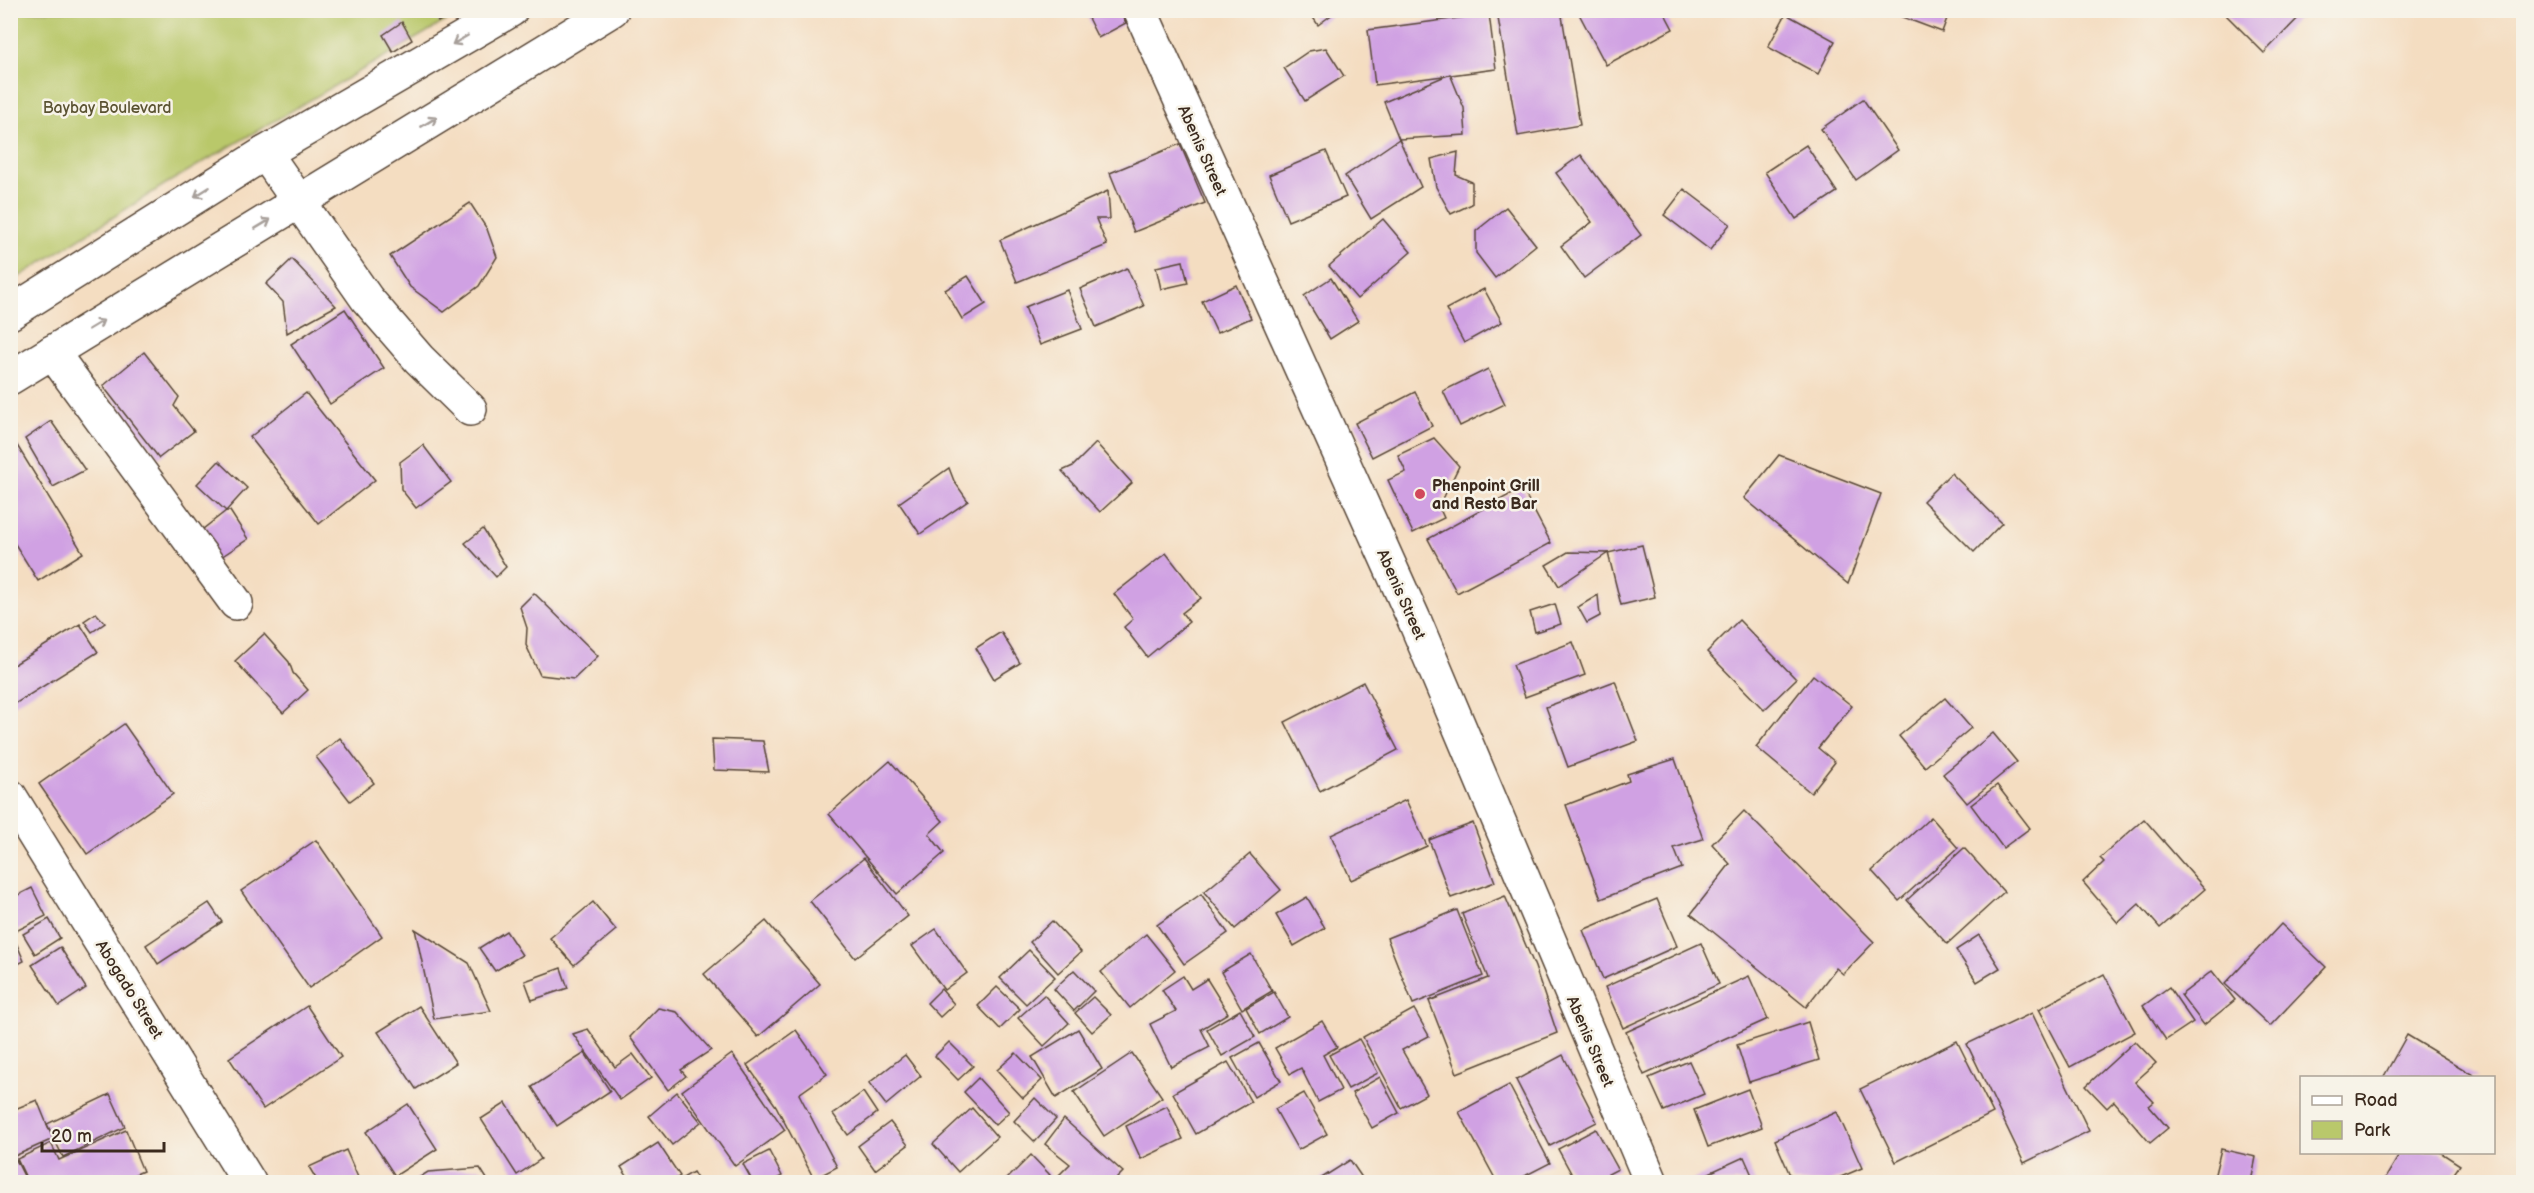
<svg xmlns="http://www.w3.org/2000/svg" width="2534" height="1193" font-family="'Balsamiq Sans',sans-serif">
<rect width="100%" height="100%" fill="#f7f3e8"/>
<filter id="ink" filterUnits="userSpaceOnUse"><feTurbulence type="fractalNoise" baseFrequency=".0167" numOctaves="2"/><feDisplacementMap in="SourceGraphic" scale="12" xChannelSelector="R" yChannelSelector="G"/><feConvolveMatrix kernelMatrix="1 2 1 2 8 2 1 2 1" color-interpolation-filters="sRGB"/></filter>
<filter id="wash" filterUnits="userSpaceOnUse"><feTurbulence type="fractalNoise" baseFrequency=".008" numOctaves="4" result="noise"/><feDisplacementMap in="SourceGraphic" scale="24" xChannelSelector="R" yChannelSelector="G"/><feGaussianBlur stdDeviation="1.35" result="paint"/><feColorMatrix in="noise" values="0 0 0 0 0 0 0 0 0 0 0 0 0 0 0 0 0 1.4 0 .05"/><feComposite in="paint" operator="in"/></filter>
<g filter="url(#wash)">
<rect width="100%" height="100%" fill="#f4ddc1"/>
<path fill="#b9c86b" stroke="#7a7944" stroke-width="1.5" d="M11,11H463L164,185L11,282Z"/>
<g id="blocks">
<g fill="#d0a1e3">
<path d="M433,10H457L438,22Z"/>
<path d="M1084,10H1119L1126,23L1098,38Z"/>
<path d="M1308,10H1338L1318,25Z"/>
<path d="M1543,10H1561L1580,125L1518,136L1498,18Z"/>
<path d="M1577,10H1663L1673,29L1606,65Z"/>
<path d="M1899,10H1950L1942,32L1897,15Z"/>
<path d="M2221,10H2306L2264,53Z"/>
<path d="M1489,14L1496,69L1375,85L1368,30Z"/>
<path d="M1786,14L1835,41L1818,74L1768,47Z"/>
<path d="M402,22L412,40L393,52L383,35Z"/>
<path d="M1326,48L1344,76L1305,101L1284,68L1309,51Z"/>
<path d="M1450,74L1464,108L1466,135L1399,139L1384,102Z"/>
<path d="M1863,99L1898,150L1856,180L1821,129Z"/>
<path d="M1399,139L1421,187L1371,219L1345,176Z"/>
<path d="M1180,144L1205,203L1134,232L1110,173Z"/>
<path d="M1806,145L1837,192L1796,219L1765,172Z"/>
<path d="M1326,151L1346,197L1288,221L1269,175Z"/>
<path d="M1458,152L1456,175L1472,182V204L1451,214L1436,187L1431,159Z"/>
<path d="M1581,155L1641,235L1584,278L1561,246L1592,222L1556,173Z"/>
<path d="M1684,189L1730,224L1710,250L1664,215Z"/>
<path d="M1108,191L1110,219H1096L1107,245L1017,282L1000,240Z"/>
<path d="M470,203L487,229L497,257L479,286L444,312L410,287L390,256Z"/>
<path d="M1506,207L1536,245L1495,278L1476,253V231Z"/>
<path d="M1383,219L1411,252L1357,299L1329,266Z"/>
<path d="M292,259L336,306L287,333L283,302L266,284Z"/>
<path d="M1183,261L1188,283L1161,289L1156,267Z"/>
<path d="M1127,268L1144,306L1096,327L1080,289Z"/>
<path d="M968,276L986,304L962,319L945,290Z"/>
<path d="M1331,278L1358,321L1330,339L1304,296Z"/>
<path d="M1236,285L1251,318L1217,333L1202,301Z"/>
<path d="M1484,289L1502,322L1464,343L1446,309Z"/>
<path d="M1067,290L1082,329L1040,345L1025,307Z"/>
<path d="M345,309L384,368L330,404L291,344Z"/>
<path d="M144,352L179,397L174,406L194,431L159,458L103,386Z"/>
<path d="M1488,369L1505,404L1460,426L1443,391Z"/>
<path d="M1415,392L1432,426L1372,457L1355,423Z"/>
<path d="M306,393L375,480L319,524L250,437Z"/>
<path d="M51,421L85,470L53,487L25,439Z"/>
<path d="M10,434L83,553L38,581L10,536Z"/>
<path d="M1434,438L1459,466L1439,507L1444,518L1413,533L1388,480L1406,472L1398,455Z"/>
<path d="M1096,443L1132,483L1100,512L1062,471L1073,466Z"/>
<path d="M423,445L451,482L416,508L401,489L400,462Z"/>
<path d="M1779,455L1881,494L1848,584L1744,498Z"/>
<path d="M219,461L247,488L226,511L197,484Z"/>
<path d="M949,468L954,481L968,501L920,534L899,503Z"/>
<path d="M1951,473L2002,523L1974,552L1923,501Z"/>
<path d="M1522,488L1551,543L1457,593L1428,539Z"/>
<path d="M226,511H230L248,539L215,561L198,533Z"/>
<path d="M483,529L506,567L496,577L465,543Z"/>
<path d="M1642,545L1655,597L1621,605L1608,553Z"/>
<path d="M1568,552L1608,553L1559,586L1546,565Z"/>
<path d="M1166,553L1201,598L1182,613L1189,622L1147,657L1124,627L1133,619L1114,594Z"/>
<path d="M534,593L598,656L574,679L540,675L526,645L527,628L520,607Z"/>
<path d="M1598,595L1600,616L1587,623L1578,607Z"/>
<path d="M1555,604L1561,624L1535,632L1530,612Z"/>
<path d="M96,613L105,623L92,632L84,621Z"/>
<path d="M1739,620L1796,679L1764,710L1707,652Z"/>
<path d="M80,624L98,652L10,707V667Z"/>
<path d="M1001,632L1020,663L994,679L976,648Z"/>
<path d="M264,634L289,662L293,673L308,690L283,713L235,661Z"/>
<path d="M1573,642L1585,675L1525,697L1513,665Z"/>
<path d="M1813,675L1852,706L1818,748L1835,762L1811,793L1756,747Z"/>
<path d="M1615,681L1638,741L1568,767L1546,707Z"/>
<path d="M1363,682L1398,750L1320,791L1285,722Z"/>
<path d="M1945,698L1971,728L1925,767L1899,736Z"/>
<path d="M124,724L173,794L87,854L39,784Z"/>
<path d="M1993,733L2017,762L1967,803L1943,774Z"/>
<path d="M340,738L374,783L350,801L316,757Z"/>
<path d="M712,739L763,741L769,772L714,770Z"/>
<path d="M1675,759L1703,839L1674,848L1682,868L1601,899L1566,805L1629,781L1627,774Z"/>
<path d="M890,761L943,821L929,834L944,853L897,894L829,814Z"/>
<path d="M1997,785L2030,828L2003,848L1971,805Z"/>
<path d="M1406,800L1427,846L1351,880L1331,835Z"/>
<path d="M1744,811L1874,942L1843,974L1836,968L1806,1007L1691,914L1730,864L1712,844Z"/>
<path d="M1931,817L1958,848L1899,901L1872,871Z"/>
<path d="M2144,819L2205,889L2160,928L2139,904L2118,923L2083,882L2104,862L2100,858Z"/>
<path d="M1473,823L1495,882L1451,898L1429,840Z"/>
<path d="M316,840L382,936L309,988L241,891Z"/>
<path d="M1964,848L2004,892L1947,944L1907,900Z"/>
<path d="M1250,854L1281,890L1235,929L1204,892Z"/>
<path d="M864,858L908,916L855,958L810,901Z"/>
<path d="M32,888L46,916L10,934V899Z"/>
<path d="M1201,894L1228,933L1184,964L1157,925Z"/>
<path d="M1505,896L1535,967L1557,1033L1457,1073L1429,1001L1488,978L1462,914Z"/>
<path d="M1307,897L1325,928L1294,946L1276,915Z"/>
<path d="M1657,899L1677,946L1603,979L1583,930Z"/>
<path d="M593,902L616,930L574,965L550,938Z"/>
<path d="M209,903L222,922L158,964L146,945Z"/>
<path d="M1457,910L1483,976L1413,1004L1387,938Z"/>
<path d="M49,919L60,938L35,954L23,934Z"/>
<path d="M766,921L820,984L758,1037L704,974Z"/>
<path d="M1052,921L1081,952L1058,973L1030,942Z"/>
<path d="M2281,924L2326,967L2270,1026L2225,984Z"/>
<path d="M415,929L469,963L491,1011L434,1019Z"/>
<path d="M936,929L967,973L944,990L912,946Z"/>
<path d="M506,931L522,955L495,971L479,948Z"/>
<path d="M1146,934L1175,970L1130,1008L1101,972Z"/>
<path d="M1979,935L2000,968L1977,982L1956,950Z"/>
<path d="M15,940L24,961L10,968V942Z"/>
<path d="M1701,943L1719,984L1623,1028L1605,987Z"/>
<path d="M60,947L86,988L59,1006L32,965Z"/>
<path d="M1029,950L1055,977L1026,1004L1000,978Z"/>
<path d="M1251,954L1272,991L1242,1009L1221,972Z"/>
<path d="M561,968L568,988L532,1000L525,981Z"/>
<path d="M1074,970L1094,991L1074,1011L1054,989Z"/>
<path d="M2212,971L2235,1000L2204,1025L2181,995Z"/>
<path d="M2104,974L2135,1032L2070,1067L2039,1009Z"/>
<path d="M1183,976L1191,989L1207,979L1228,1013L1201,1029L1210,1047L1171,1067L1150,1024L1176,1011L1162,990Z"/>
<path d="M1749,976L1768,1019L1644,1075L1626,1032Z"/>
<path d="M997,987L1020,1009L1000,1029L978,1006Z"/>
<path d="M2169,987L2193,1022L2166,1040L2143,1006Z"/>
<path d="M941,989L954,1004L940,1017L927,1003Z"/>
<path d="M1274,992L1288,1017L1260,1034L1246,1008Z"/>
<path d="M1044,995L1069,1023L1044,1046L1018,1018Z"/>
<path d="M1093,997L1111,1015L1092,1032L1075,1013Z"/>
<path d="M307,1006L341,1057L263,1109L229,1058Z"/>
<path d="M419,1006L456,1063L416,1089L378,1032Z"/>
<path d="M658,1008L677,1012L711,1050L681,1070L686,1076L668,1090L630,1037Z"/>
<path d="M1414,1009L1429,1036L1402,1050L1427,1094L1401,1108L1363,1037Z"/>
<path d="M1240,1010L1255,1037L1222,1056L1207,1029Z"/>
<path d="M2032,1013L2089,1131L2024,1163L1967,1044Z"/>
<path d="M1322,1021L1337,1047L1323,1055L1341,1090L1318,1102L1301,1068L1290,1074L1275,1048Z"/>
<path d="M1808,1022L1819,1060L1749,1082L1737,1045Z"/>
<path d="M588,1029L615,1067L633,1054L651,1078L620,1100L573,1034Z"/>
<path d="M1078,1029L1102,1069L1056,1098L1032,1057Z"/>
<path d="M796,1030L827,1074L799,1094L837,1167L814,1179L776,1106L747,1065Z"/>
<path d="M2407,1035L2478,1078H2383Z"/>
<path d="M1359,1039L1378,1073L1348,1089L1329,1055Z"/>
<path d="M1957,1041L1993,1113L1896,1162L1860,1089Z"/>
<path d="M2135,1041L2156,1063L2135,1082L2154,1102L2149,1106L2168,1128L2150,1143L2114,1101L2107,1108L2086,1086Z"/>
<path d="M949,1042L973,1066L958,1080L935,1056Z"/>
<path d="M1259,1043L1281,1081L1254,1097L1232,1058Z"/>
<path d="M585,1053L610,1091L557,1126L532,1087Z"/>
<path d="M1016,1053L1042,1080L1023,1098L997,1070Z"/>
<path d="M1132,1053L1162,1097L1104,1136L1074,1092Z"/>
<path d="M732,1054L785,1130L735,1166L682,1091Z"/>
<path d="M905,1055L921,1076L886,1105L869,1083Z"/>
<path d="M1563,1055L1597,1122L1550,1146L1516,1080Z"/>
<path d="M1689,1061L1704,1094L1664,1111L1649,1078Z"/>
<path d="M1228,1062L1251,1102L1196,1134L1173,1093Z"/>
<path d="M1380,1077L1399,1113L1372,1128L1352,1093Z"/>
<path d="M978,1078L1009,1112L995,1125L964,1092Z"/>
<path d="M1509,1085L1550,1163L1513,1182H1497L1459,1112Z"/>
<path d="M1748,1089L1762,1127L1708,1147L1694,1110Z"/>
<path d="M677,1092L701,1122L672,1145L649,1116Z"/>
<path d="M863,1092L877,1113L848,1135L833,1114Z"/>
<path d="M1304,1093L1327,1134L1298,1150L1275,1109Z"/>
<path d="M110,1094L125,1127L63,1157L47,1124Z"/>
<path d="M1035,1098L1056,1119L1035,1142L1014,1121Z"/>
<path d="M37,1100L53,1139L10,1158V1111Z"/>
<path d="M506,1103L541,1159L517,1175L481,1119Z"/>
<path d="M408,1104L437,1149L395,1176L366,1132Z"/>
<path d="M1167,1106L1183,1139L1141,1159L1126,1126Z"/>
<path d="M972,1108L997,1137L958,1172L933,1144Z"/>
<path d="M1837,1112L1862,1168L1829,1182H1793L1775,1140Z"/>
<path d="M1064,1119L1123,1172L1113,1182H1052L1070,1164L1045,1144Z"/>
<path d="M890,1122L908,1145L875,1170L858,1146Z"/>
<path d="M1596,1129L1618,1169L1593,1182H1576L1558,1149Z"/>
<path d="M126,1130L143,1171L117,1182H28L17,1159L51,1143L59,1160Z"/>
<path d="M658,1143L680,1176L671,1182H631L621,1167Z"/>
<path d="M2221,1149L2256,1157L2251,1182H2213Z"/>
<path d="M346,1150L360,1182H318L309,1167Z"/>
<path d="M769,1151L782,1176L771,1182H753L743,1164Z"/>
<path d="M2401,1152H2440L2460,1165L2448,1182H2383Z"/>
<path d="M1031,1155L1050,1175L1043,1182H1007L1005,1181Z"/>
<path d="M1744,1157L1755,1182H1687L1707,1174Z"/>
<path d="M15,1158L26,1180L10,1182V1160Z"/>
<path d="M1350,1160L1365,1182H1322L1320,1179Z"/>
<path d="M480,1168L489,1182H412L428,1172Z"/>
<path d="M693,1172L699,1182H676Z"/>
</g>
</g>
</g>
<g filter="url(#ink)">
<use href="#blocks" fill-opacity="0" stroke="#574536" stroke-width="1.5"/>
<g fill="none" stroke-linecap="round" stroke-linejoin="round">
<defs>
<g id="minor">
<path d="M265,153L367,299L419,359L470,409"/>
<path d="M52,352L236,603"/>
<path d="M10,796L249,1182"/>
</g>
<g id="tertiary">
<path d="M1140,10L1416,624L1651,1182"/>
<path d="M10,313L265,153L511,10"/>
<path d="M10,378L612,10"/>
</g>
</defs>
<use href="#minor" stroke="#574536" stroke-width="36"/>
<use href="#tertiary" stroke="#574536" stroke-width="36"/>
<use href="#minor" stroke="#fff" stroke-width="33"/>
<use href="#tertiary" stroke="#fff" stroke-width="33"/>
</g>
<defs><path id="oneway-shaft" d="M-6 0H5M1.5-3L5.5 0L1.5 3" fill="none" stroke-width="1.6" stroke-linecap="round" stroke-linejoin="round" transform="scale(1.5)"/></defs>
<g stroke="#a79f9a">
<use href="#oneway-shaft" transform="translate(460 40) rotate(150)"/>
<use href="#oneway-shaft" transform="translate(429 122) rotate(-31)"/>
<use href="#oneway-shaft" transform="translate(202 192) rotate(148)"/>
<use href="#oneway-shaft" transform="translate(263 224) rotate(-31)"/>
<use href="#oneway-shaft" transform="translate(96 325) rotate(-31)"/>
</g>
</g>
<circle fill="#d1495b" stroke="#f7f3e8" stroke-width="2" cx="1420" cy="494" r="6"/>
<g text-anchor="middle" stroke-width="5" stroke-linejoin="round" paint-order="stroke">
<g font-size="16" fill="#5a5231" stroke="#f7f3e8">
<text x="107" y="113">Baybay Boulevard</text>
</g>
<g font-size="16" fill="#3b2a1e" stroke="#f7f3e8">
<text transform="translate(1203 150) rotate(66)" y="6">Abenis Street</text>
<text transform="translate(1402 594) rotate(66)" y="6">Abenis Street</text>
<text transform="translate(130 989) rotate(58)" y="6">Abogado Street</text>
<text transform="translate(1591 1041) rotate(67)" y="6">Abenis Street</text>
</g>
<g font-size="16" font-weight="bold" fill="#3b2a1e" stroke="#f7f3e8" text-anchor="start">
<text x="1432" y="491">Phenpoint Grill<tspan x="1432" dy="18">and Resto Bar</tspan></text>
</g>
</g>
<rect width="2534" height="1193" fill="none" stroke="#f7f3e8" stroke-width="36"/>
<rect x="2300" y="1076" width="195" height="78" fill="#f7f3e8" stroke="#aca397" stroke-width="1.5"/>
<rect x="2312" y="1096" width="30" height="9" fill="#ffffff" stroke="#aca397" stroke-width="1.5"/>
<text x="2354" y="1106" font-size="18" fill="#3b2a1e">Road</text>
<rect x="2312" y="1121" width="30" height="18" fill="#b9c86b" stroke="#aca397" stroke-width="1.5"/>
<text x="2354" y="1136" font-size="18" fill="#3b2a1e">Park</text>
<path d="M42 1142v9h122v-9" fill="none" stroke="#3b2a1e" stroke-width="3"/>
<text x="51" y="1142" font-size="18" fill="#3b2a1e" stroke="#f7f3e8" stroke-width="4.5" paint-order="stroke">20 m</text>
</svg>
